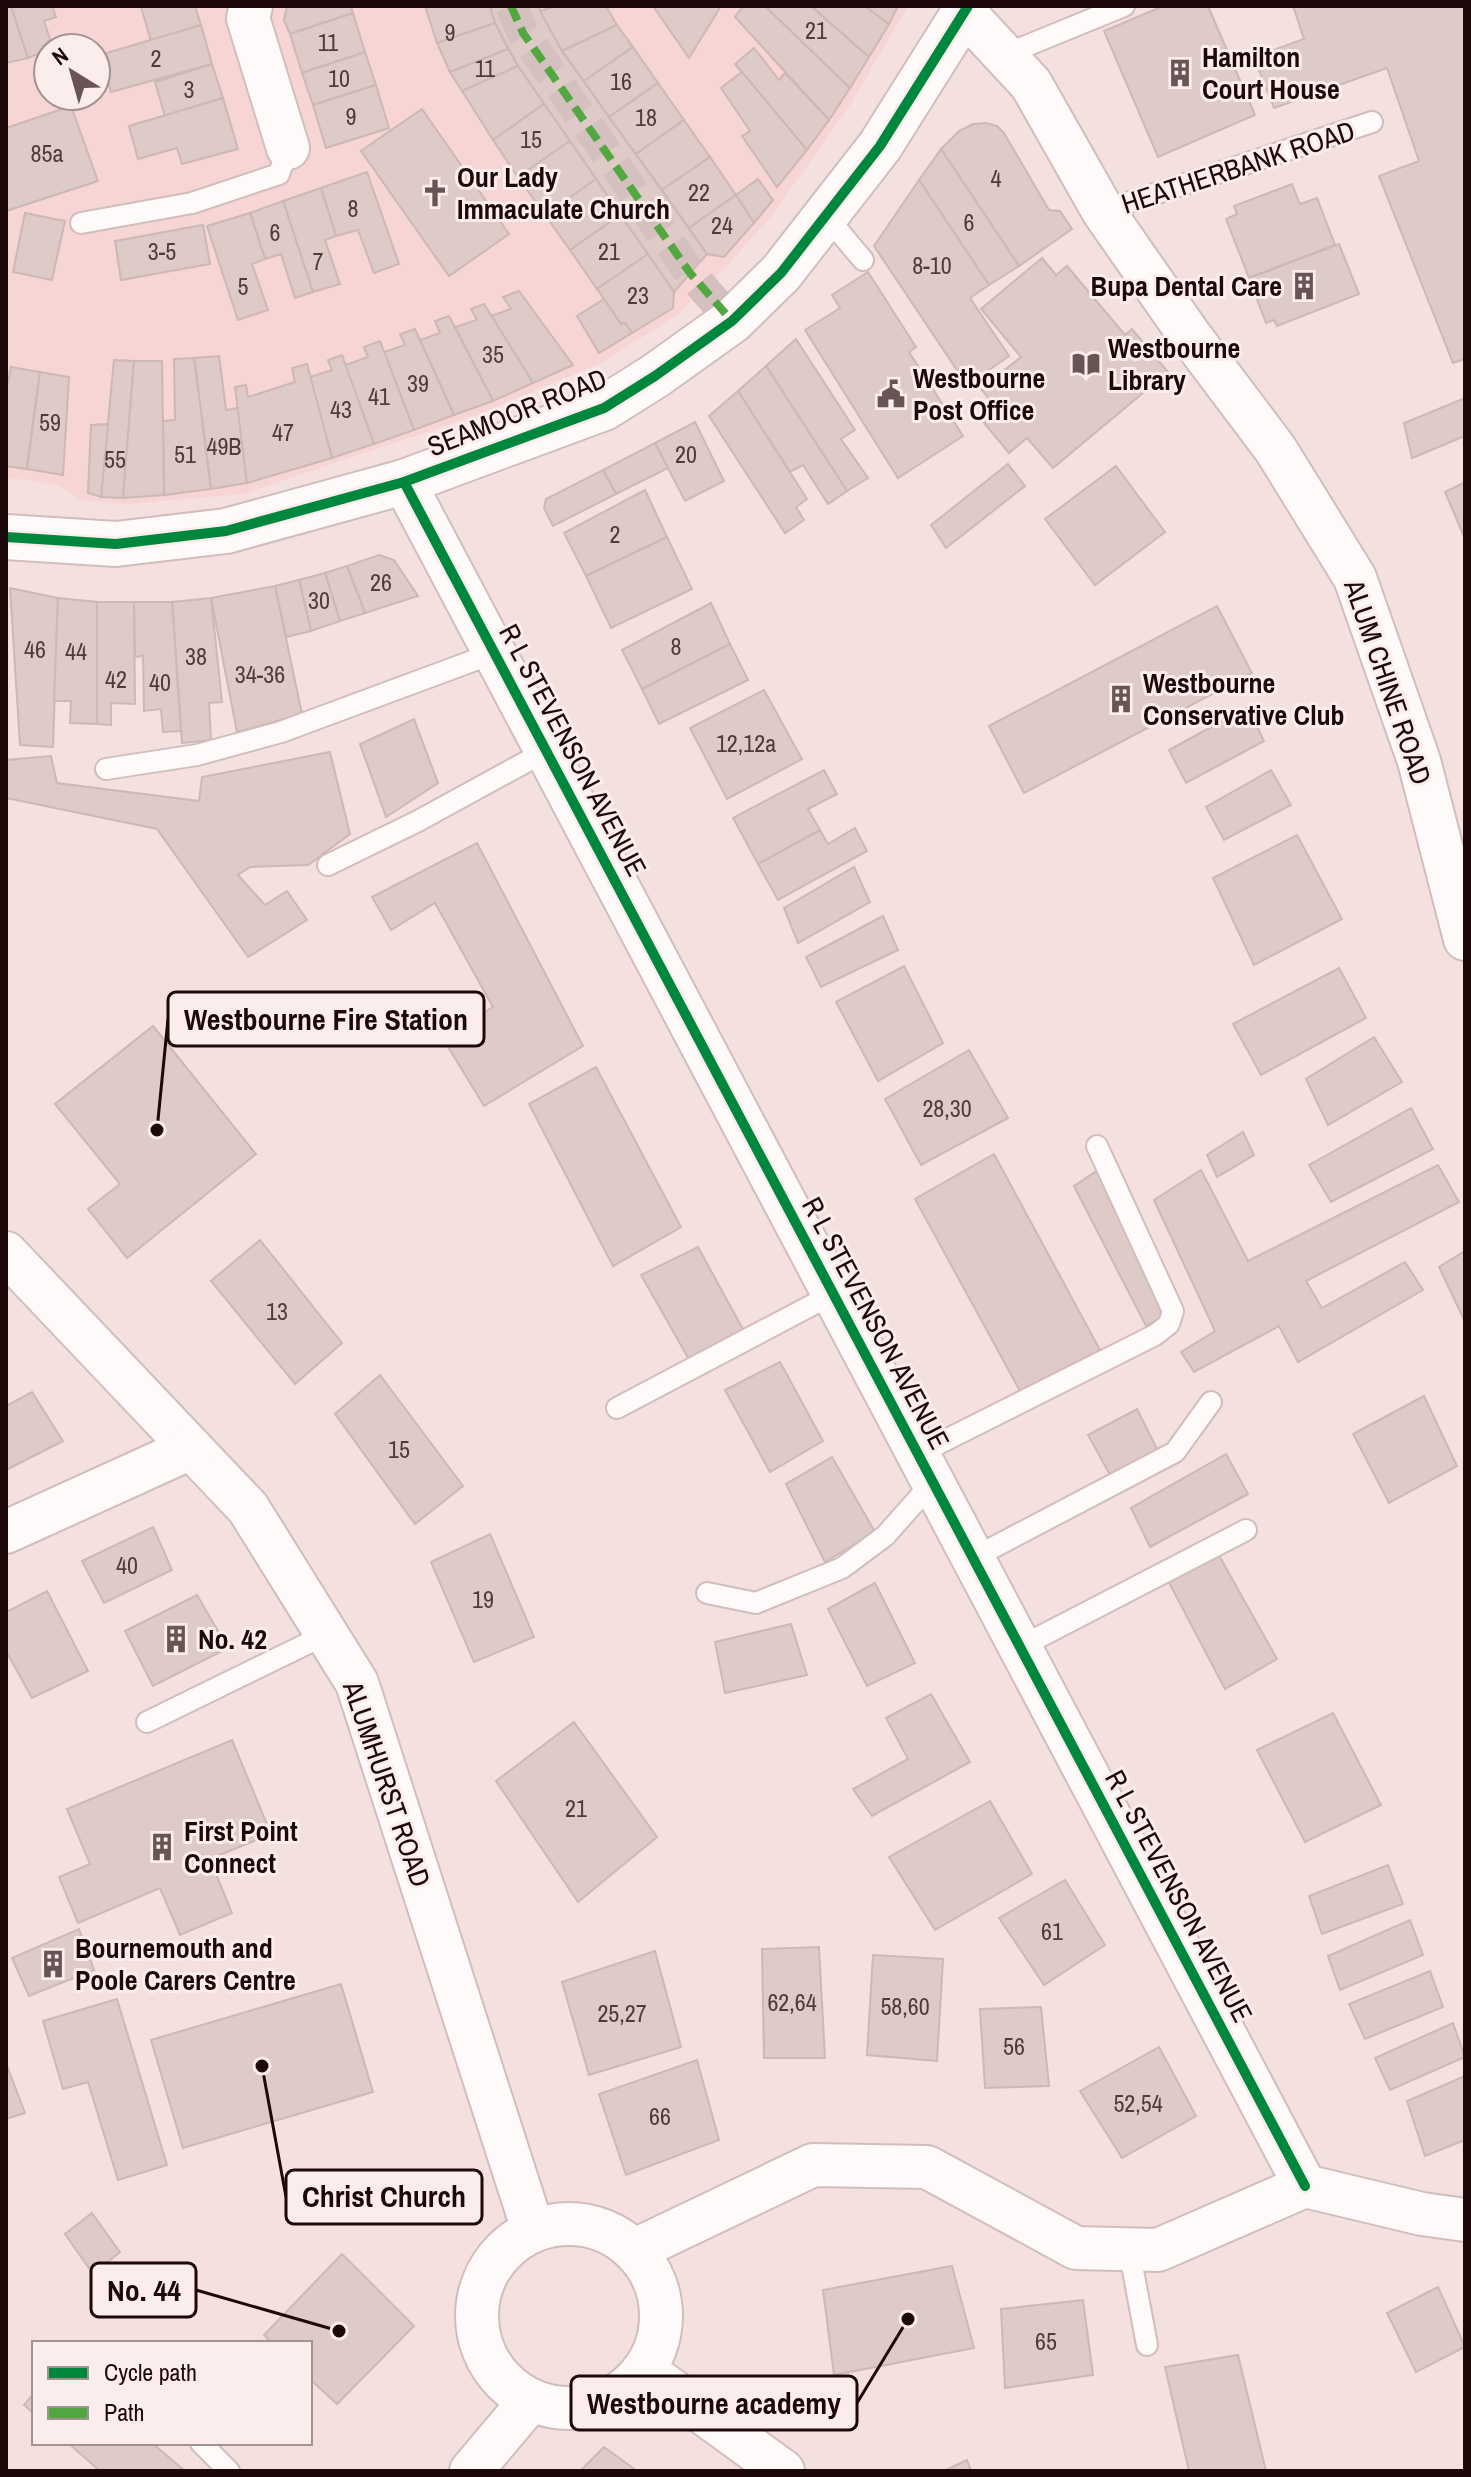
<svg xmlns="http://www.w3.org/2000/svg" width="1471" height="2477" font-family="'Archivo Narrow',sans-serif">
<rect width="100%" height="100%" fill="#f5e0e0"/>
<path fill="#f6d5d4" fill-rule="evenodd" d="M6,6H908L849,107L773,214L726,267L677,315L603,362L480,414L244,494L127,504L79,500L61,486L6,477ZM48,48H96V96H48Z"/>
<g fill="#decac6" stroke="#ccb8b4" stroke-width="2">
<path d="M6,6H11L28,58L6,63Z"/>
<path d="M11,6H52L56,17L44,21L53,48L28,58Z"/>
<path d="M144,6H195L201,25L151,41L141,7Z"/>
<path d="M287,6H351L353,13L290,34L284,20Z"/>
<path d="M425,6H490L495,23L437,43Z"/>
<path d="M490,6H538L562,51L707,254L674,292L518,66L495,23Z"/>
<path d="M556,6H606L617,25L562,51L540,11Z"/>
<path d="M653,6H721L689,58Z"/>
<path d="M743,6H765L850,88L829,120L735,17Z"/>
<path d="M765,6H811L869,57L850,88Z"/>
<path d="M811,6H865L889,24L869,57Z"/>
<path d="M865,6H898L889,24Z"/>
<path d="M1163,6H1208L1255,115L1158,157L1104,31Z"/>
<path d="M1293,6H1465V359L1453,363L1379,176L1419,161L1387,68L1274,108L1254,57L1304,39Z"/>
<path d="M353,13L365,52L302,73L290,34Z"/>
<path d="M495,23L508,49L450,72L437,43Z"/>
<path d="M201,25L212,64L111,92L100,55Z"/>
<path d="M617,25L633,47L584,81L562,51Z"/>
<path d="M633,47L658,83L609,117L584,81Z"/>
<path d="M754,48L779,80L785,73L829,120L807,150L735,64Z"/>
<path d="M508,49L518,66L462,91L450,72Z"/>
<path d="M365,52L376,85L313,105L302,73Z"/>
<path d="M212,64L223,98L165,116L155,82Z"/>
<path d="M518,66L544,104L493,140L462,91Z"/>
<path d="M742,72L807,150L777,187L742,136L750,131L721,88Z"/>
<path d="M658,83L684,120L636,154L609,117Z"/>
<path d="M376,85L389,128L326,148L313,105Z"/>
<path d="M223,98L238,149L182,164L177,148L138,159L129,126Z"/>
<path d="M544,104L570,141L518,177L493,140Z"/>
<path d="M71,106L98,181L6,211V128Z"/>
<path d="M422,109L509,234L449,276L361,151Z"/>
<path d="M684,120L710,157L662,190L636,154Z"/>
<path d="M986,123L997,126L1004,133L1049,210L1060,211L1072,229L1019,266L941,149L959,131L973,124Z"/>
<path d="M570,141L596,179L545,215L518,177Z"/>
<path d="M941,149L1019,266L989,285L919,180Z"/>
<path d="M710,157L736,195L689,228L662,190Z"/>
<path d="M367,172L399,264L374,273L358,230L336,236L321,188Z"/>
<path d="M596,179L620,215L570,250L545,215Z"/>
<path d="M758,179L773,200L754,223L736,195Z"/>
<path d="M919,180L989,285L970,298L1009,356L967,385L874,246Z"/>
<path d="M1292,184L1300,204L1317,198L1335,245L1249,278L1226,219L1237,214L1234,206Z"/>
<path d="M321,188L336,236L325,240L340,284L313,292L283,201Z"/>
<path d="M736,195L754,223L724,257L707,254L689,228Z"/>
<path d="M283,201L313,292L295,298L281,254L265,259L250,213Z"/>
<path d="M25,213L65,221L52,280L13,272Z"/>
<path d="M250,213L265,259L252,264L268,310L238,320L207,226Z"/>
<path d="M620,215L648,254L597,289L570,250Z"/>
<path d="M203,225L210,264L121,280L115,241Z"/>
<path d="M1339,244L1359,294L1277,326L1274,320L1266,323L1249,278Z"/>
<path d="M648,254L674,292L673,308L632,333L625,323L621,324L597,289Z"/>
<path d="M1042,258L1056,275L1067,266L1125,335L1132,329L1168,372L1053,468L1027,438L1009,453L984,423L999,411L981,389L1021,357L981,309Z"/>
<path d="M868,272L916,347L909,352L963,436L898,478L805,330L840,308L832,295Z"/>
<path d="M519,291L573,365L533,383L491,316L511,309L503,297Z"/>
<path d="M604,299L621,324L625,323L632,333L599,353L577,316Z"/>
<path d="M484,304L533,383L493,401L455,327L477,320L471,309Z"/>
<path d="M449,316L493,401L454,415L420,340L440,333L435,321Z"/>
<path d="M415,329L454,415L414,430L384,352L405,345L400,334Z"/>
<path d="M796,339L855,430L841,439L868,478L847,491L766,366Z"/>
<path d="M380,341L414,430L374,444L345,365L368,357L364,347Z"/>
<path d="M342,355L374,444L332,458L310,377L332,370L328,360Z"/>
<path d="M219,356L226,410L238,408L247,483L211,489L194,358Z"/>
<path d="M194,358L211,489L164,495L163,421L175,420L174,359Z"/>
<path d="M114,360L134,361L123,498L101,497Z"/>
<path d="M134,361H162L164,495L123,498Z"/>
<path d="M307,364L332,458L247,483L235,387L246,385L248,397L295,382L292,368Z"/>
<path d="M766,366L847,491L828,504L803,465L790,472L738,391Z"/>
<path d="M11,367L40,372L27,469L6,466V393Z"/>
<path d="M40,372L69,377L63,475L27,469Z"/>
<path d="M738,391L807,499L796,507L804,520L785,533L709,416Z"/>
<path d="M1465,398V436L1412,458L1404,423Z"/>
<path d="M695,422L724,481L685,501L655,443Z"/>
<path d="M108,424L101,497L88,493L91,425Z"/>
<path d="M655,443L668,468L616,494L603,470Z"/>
<path d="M1008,464L1025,486L946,548L931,525Z"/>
<path d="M1116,466L1165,532L1095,585L1045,519Z"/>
<path d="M603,470L616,494L553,526L544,508L546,499Z"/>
<path d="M1465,482V539L1445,492Z"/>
<path d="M645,490L667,537L586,576L564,533Z"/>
<path d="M667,537L692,589L611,628L586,576Z"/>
<path d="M379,555L394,560L418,596L365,613L347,566Z"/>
<path d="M347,566L365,613L340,621L325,573Z"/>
<path d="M325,573L340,621L311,631L299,580Z"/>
<path d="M299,580L311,631L286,637L275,586Z"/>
<path d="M275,586L302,714L237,732L211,598Z"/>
<path d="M10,588L58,598L53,747L20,745Z"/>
<path d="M58,598L97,602V724L70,723L71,701H54Z"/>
<path d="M211,598L222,702L209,703L211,740L182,743L172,602Z"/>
<path d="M97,602H134L135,704L111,703V725L97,724Z"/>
<path d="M134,602H172L181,731L163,732L161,709L144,711L143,656L135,657Z"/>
<path d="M711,603L730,644L642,689L622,650Z"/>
<path d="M1217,606L1252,673L1024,793L989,726Z"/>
<path d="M730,644L748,680L659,724L642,689Z"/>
<path d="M764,690L802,759L727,799L690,728Z"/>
<path d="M1248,707L1264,741L1186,783L1169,750Z"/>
<path d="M414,719L438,783L386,817L360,744Z"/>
<path d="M330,752L350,834L308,865L250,867L238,875L265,905L287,891L307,920L248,957L157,829L6,798V760L51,756L57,783L199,801L202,777Z"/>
<path d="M824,770L837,794L808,809L820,830L758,864L733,818Z"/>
<path d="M1271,770L1291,805L1224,840L1206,807Z"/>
<path d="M855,828L867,851L778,900L758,864L820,830L828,844Z"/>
<path d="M1297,835L1342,919L1254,965L1213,878Z"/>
<path d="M477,843L583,1046L484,1106L442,1037L493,1007L435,903L391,930L372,897Z"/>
<path d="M854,867L870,902L798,943L784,908Z"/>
<path d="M883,916L898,950L821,987L806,957Z"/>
<path d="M904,966L943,1043L878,1081L836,1002Z"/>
<path d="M1339,968L1366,1018L1261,1075L1233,1024Z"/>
<path d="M153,1026L256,1154L127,1258L88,1209L120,1184L55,1104Z"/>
<path d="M1374,1037L1402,1082L1328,1125L1306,1079Z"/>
<path d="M969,1050L1008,1118L921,1165L885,1099Z"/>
<path d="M596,1067L681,1227L613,1266L529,1104Z"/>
<path d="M1411,1108L1433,1149L1331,1202L1309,1165Z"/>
<path d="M1243,1132L1254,1155L1217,1177L1207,1155Z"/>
<path d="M994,1154L1100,1350L1020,1391L915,1199Z"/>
<path d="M1438,1165L1459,1202L1306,1281L1322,1308L1405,1262L1423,1290L1298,1362L1279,1326L1194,1372L1181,1352L1215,1331L1154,1200L1201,1170L1248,1261Z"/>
<path d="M1098,1170L1168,1314L1146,1326L1074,1186Z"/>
<path d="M260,1240L342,1343L295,1384L211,1281Z"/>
<path d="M698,1247L745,1333L691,1363L641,1275Z"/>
<path d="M1465,1251V1322L1439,1267Z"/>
<path d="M780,1362L823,1441L770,1472L725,1390Z"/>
<path d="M380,1375L463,1486L415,1524L335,1414Z"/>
<path d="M32,1392L63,1441L6,1470V1406Z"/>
<path d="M1424,1396L1457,1466L1389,1503L1353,1434Z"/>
<path d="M1137,1409L1158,1451L1110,1475L1088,1435Z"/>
<path d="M1226,1454L1248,1494L1150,1547L1131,1508Z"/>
<path d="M832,1457L875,1532L825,1562L786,1484Z"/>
<path d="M153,1527L172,1570L104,1603L82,1561Z"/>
<path d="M490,1534L534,1637L474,1662L431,1562Z"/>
<path d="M1216,1550L1277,1659L1225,1689L1166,1577Z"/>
<path d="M875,1583L915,1663L867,1686L828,1609Z"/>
<path d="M47,1591L88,1671L32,1698L6,1651V1612Z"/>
<path d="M197,1595L228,1648L153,1686L125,1631Z"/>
<path d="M791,1624L807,1675L725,1693L715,1642Z"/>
<path d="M931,1694L970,1762L872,1816L853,1789L908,1759L886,1718Z"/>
<path d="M1333,1713L1381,1805L1305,1842L1257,1750Z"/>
<path d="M574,1722L657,1837L578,1902L496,1781Z"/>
<path d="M232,1740L271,1834L210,1859L232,1913L180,1935L160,1888L78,1923L59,1877L90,1864L67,1809Z"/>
<path d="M990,1801L1032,1874L935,1930L889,1857Z"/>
<path d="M1388,1865L1403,1904L1322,1934L1309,1896Z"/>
<path d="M1065,1880L1105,1945L1044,1985L999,1918Z"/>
<path d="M1410,1920L1423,1955L1340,1990L1328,1956Z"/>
<path d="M79,1929L94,1970L29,1996L12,1958Z"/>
<path d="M819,1947L825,2058H764L762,1949Z"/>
<path d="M655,1951L681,2047L589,2075L562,1982Z"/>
<path d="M873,1955L943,1959L937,2061L867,2055Z"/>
<path d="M1430,1971L1443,2007L1365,2039L1349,2004Z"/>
<path d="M341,1984L373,2092L183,2148L151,2040Z"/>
<path d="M117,1999L167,2165L118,2180L88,2082L63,2089L43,2021Z"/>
<path d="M1041,2007L1049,2086L985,2088L980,2009Z"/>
<path d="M1453,2023L1465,2057L1390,2090L1375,2058Z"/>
<path d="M1159,2047L1196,2116L1122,2158L1080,2091Z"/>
<path d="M697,2060L719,2140L626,2175L599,2094Z"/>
<path d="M6,2063L25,2113L6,2119Z"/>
<path d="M1465,2076V2140L1425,2156L1407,2101Z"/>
<path d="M92,2213L120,2252L93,2274L65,2234Z"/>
<path d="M342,2254L414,2326L337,2404L310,2379V2343H272L264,2335Z"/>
<path d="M952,2266L974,2348L834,2375L823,2290Z"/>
<path d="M1438,2287L1465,2347L1416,2372L1387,2313Z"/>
<path d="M1083,2300L1093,2375L1005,2388L1001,2309Z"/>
<path d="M1238,2355L1266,2471H1189L1165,2367Z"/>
<path d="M34,2393V2414L24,2405Z"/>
<path d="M68,2443H152L185,2471H100Z"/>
<path d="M604,2447L637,2471H580Z"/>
<path d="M967,2460L971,2471H944Z"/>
</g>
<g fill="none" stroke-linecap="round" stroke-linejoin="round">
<path stroke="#d5c0c0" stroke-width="32" stroke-dasharray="32 16" stroke-linecap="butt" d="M511,6L523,33L690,273L732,321"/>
<defs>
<g id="service">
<path d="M1004,55L1124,6"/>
<path d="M1103,211L1372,122"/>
<path d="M826,216L863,260"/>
<path d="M81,223L192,203L279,174L288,148"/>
<path d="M106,769L197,755L281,732L494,653"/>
<path d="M328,865L418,821L546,751"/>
<path d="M617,1408L833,1294"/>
<path d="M918,1454L1155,1335L1169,1324L1173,1311L1097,1146"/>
<path d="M973,1558L1175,1452L1211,1402"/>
<path d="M707,1593L756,1603L842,1568L885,1536L933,1482"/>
<path d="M1020,1647L1246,1530"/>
<path d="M147,1722L327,1634"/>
<path d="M1129,2249L1147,2345"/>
<path d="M201,2443L229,2471"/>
</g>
<g id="minor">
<path d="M251,6L248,18L288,148"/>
<path d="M965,13L1031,84L1103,211L1188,333L1276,450L1355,578L1419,761L1465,939"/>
<path d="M404,482L1305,2186"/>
<path d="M6,1253L248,1508L357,1683L533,2230"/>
<path d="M6,1532L191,1448"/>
<circle cx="569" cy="2316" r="92"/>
<path d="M635,2250L813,2165L927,2167L1076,2248L1158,2250L1305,2186L1422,2214L1465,2220"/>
<path d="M644,2370L783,2471"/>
<path d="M471,2471L531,2400"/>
</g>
<path id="tertiary" d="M6,537L116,544L226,531L404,482L604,408L655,376L732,321L781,273L880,146L968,6"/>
</defs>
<use href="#service" stroke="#d2bdbd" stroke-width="24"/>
<use href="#minor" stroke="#d2bdbd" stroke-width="46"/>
<use href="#tertiary" stroke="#d2bdbd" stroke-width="48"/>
<use href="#service" stroke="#fefafa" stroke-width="20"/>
<use href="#minor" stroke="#fefafa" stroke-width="42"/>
<use href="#tertiary" stroke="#fefafa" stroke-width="44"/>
<path stroke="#52a741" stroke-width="8" stroke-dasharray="16 8" stroke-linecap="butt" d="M511,6L523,33L690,273L732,321"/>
<defs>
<g id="cycleway">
<path d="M404,482L1305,2186"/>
<path d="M6,537L116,544L226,531L404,482L604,408L655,376L732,321L781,273L880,146L968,6"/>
</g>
</defs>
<use href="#cycleway" stroke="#faedec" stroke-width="15"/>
<use href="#cycleway" stroke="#00873e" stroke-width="10"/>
</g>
<defs>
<symbol id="building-bare" viewBox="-9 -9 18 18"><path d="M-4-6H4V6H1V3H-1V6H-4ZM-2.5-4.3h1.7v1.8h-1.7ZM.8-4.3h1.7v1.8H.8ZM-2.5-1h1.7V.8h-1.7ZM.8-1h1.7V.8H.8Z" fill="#695455" stroke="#faedec" stroke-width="2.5" paint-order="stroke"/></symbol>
<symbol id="church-bare" viewBox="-9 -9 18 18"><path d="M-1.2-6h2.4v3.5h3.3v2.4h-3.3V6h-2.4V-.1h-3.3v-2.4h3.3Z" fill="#695455" stroke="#faedec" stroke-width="2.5" paint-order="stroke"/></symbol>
<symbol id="library-bare" viewBox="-9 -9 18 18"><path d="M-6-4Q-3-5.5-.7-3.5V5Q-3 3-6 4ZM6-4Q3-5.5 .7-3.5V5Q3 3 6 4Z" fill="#695455" stroke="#faedec" stroke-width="2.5" paint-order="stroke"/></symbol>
<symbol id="civic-bare" viewBox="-9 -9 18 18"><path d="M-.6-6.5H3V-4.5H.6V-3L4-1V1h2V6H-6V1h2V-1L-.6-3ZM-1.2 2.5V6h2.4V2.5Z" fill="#695455" stroke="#faedec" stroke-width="2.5" paint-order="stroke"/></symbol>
</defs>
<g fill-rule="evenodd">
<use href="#building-bare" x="1160" y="53" width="40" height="40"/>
<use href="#church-bare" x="415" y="173" width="40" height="40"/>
<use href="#building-bare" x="1284" y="266" width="40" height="40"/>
<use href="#library-bare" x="1066" y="344" width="40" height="40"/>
<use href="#civic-bare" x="871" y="374" width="40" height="40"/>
<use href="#building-bare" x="1101" y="679" width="40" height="40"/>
<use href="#building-bare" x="156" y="1619" width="40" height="40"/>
<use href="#building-bare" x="142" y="1827" width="40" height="40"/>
<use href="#building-bare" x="33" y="1944" width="40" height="40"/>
</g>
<g text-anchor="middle" stroke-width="6" stroke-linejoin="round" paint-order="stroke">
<g font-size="24" fill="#503b3b">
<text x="816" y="39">21</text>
<text x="450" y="41">9</text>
<text x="328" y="51">11</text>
<text x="156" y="67">2</text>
<text x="485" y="77">11</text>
<text x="339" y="87">10</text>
<text x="621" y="90">16</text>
<text x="189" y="98">3</text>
<text x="351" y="125">9</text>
<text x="646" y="126">18</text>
<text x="531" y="148">15</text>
<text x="47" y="162">85a</text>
<text x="996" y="187">4</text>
<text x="699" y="201">22</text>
<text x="353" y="217">8</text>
<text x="969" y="231">6</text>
<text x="722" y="234">24</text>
<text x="275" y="241">6</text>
<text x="162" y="260">3-5</text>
<text x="609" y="260">21</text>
<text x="318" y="270">7</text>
<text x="932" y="274">8-10</text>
<text x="243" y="295">5</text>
<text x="638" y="304">23</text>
<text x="493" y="363">35</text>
<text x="418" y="392">39</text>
<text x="379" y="405">41</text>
<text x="341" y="418">43</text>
<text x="50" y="431">59</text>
<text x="283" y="441">47</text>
<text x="224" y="455">49B</text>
<text x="185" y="463">51</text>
<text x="686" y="463">20</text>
<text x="115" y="468">55</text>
<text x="615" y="543">2</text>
<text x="381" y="591">26</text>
<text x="319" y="609">30</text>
<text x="676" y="655">8</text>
<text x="35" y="658">46</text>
<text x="76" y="660">44</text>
<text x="196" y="665">38</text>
<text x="260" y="683">34-36</text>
<text x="116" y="688">42</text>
<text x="160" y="691">40</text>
<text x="746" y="752">12,12a</text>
<text x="947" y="1117">28,30</text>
<text x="277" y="1320">13</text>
<text x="399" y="1458">15</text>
<text x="127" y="1574">40</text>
<text x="483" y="1608">19</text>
<text x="576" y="1817">21</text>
<text x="1052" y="1940">61</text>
<text x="792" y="2011">62,64</text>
<text x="905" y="2015">58,60</text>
<text x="622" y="2022">25,27</text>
<text x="1014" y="2055">56</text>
<text x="1138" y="2112">52,54</text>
<text x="660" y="2125">66</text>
<text x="1046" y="2350">65</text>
</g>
<g font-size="28" font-weight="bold" fill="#1e090a" stroke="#faedec" text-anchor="start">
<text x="1202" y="67">Hamilton<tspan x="1202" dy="32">Court House</tspan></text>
<text x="457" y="187">Our Lady<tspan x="457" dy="32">Immaculate Church</tspan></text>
<text x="1282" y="296" text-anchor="end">Bupa Dental Care</text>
<text x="1108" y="358">Westbourne<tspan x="1108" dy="32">Library</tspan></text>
<text x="913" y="388">Westbourne<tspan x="913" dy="32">Post Office</tspan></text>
<text x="1143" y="693">Westbourne<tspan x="1143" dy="32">Conservative Club</tspan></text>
<text x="198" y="1649">No. 42</text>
<text x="184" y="1841">First Point<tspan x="184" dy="32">Connect</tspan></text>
<text x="75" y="1958">Bournemouth and<tspan x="75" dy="32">Poole Carers Centre</tspan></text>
</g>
<g font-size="28" fill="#1e090a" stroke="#faedec">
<text transform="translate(1238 167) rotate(-18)" y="10">HEATHERBANK ROAD</text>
<text transform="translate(517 412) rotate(-22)" y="10">SEAMOOR ROAD</text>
<text transform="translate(1388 682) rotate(71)" y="10">ALUM CHINE ROAD</text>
<text transform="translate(573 750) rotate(62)" y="10">R L STEVENSON AVENUE</text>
<text transform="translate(876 1323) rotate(62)" y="10">R L STEVENSON AVENUE</text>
<text transform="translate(387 1784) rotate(71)" y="10">ALUMHURST ROAD</text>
<text transform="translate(1179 1896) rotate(62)" y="10">R L STEVENSON AVENUE</text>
</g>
</g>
<path fill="none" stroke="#1e090a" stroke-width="3" d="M157 1130L168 1019M262 2066L286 2197M339 2331L196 2290M908 2319L857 2403"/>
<g fill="#1e090a" stroke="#faedec" stroke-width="3">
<circle cx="157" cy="1130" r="8"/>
<circle cx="262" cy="2066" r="8"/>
<circle cx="339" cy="2331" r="8"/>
<circle cx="908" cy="2319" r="8"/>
</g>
<g fill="#faedec" stroke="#1e090a" stroke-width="3">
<rect x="168" y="992" width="316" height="54" rx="8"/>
<rect x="286" y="2170" width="196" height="54" rx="8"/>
<rect x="91" y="2263" width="105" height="54" rx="8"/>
<rect x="571" y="2376" width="286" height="54" rx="8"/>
</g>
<g font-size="30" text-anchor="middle" font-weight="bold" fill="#1e090a">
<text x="326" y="1030">Westbourne Fire Station</text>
<text x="384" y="2207">Christ Church</text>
<text x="144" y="2301">No. 44</text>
<text x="714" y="2414">Westbourne academy</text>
</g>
<rect width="1471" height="2477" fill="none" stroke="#1e090a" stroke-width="16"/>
<rect x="32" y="2341" width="280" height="104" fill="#faedec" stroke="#a29292" stroke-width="2"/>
<rect x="48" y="2367" width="40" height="12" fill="#00873e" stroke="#a29292" stroke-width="2"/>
<text x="104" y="2381" font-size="24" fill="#1e090a">Cycle path</text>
<rect x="48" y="2407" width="40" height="12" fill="#52a741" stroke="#a29292" stroke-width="2"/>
<text x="104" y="2421" font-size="24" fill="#1e090a">Path</text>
<g transform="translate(72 72) rotate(323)"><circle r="38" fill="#faedec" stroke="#a29292" stroke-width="2"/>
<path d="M0-6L14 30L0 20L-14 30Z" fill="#695455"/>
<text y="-12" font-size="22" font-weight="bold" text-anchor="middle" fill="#1e090a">N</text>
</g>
</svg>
